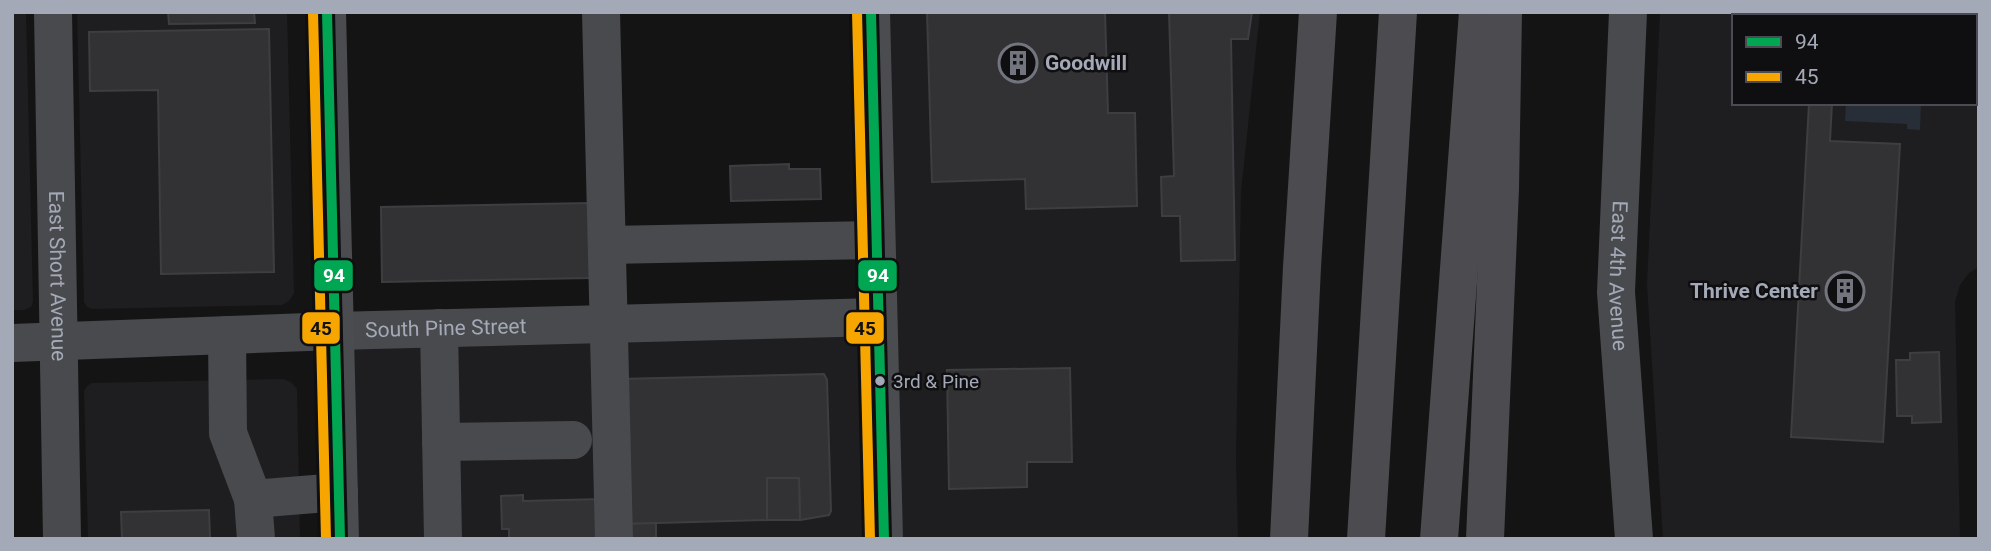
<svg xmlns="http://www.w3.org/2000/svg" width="1991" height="551" font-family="Roboto,sans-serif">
<rect width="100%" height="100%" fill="#141414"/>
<g fill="#1e1e20" fill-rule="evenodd">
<path d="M12,12H26L33,302L31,307L24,310H12Z"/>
<path d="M77,12H287L294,293L289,301L282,305L92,309L87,307L84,302Z"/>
<path d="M871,12H1260L1241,192L1236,458L1238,539H340L335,331L878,317Z"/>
<path d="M1660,12H1979V267L1969,273L1960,285L1955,302L1960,539H1663L1647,284ZM1734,16H1975V103H1734Z"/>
<path d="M283,379L291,382L297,389L300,539H88L84,391L87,386L92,383Z"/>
</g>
<path fill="#272e37" d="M1846,103H1921L1920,130L1907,129V124L1845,121Z"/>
<g fill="#323234" stroke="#3d3e41" stroke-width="2">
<path d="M161,12H254L255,23L169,24L168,12Z"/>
<path d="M927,12H1105L1108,113H1135L1137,206L1026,209L1025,179L932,182Z"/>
<path d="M1169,12H1252L1248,39H1231L1235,260L1181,261L1180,216H1162L1161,177L1174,176Z"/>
<rect x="1764" y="12" width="167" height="4"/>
<path d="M269,29L274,272L161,274L158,90L90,91L89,32Z"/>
<path d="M1809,103H1832L1830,141L1900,144L1883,442L1791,437Z"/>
<path d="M789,164V169H820L821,199L731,201L730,166Z"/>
<path d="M590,203L591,278L382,282L381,207Z"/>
<path d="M1939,352L1941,422L1912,423V416H1897L1896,360H1910V353Z"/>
<path d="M1070,368L1072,462H1027V487L949,489L947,370Z"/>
<path d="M824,374L827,380L831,511L829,515L800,520L799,478H767V520L624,524L621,379Z"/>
<path d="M767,478H799L800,520H767Z"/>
<path d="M523,495V501L603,499L604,539H509V529H502L501,496Z"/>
<path d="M209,510L210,539H122L121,512Z"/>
<path d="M656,523V539H624V524Z"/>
</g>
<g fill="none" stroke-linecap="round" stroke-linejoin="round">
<g stroke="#484a4d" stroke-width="38">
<path id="s1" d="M53,12L62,539"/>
<path d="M601,12L614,539"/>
<path id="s2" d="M1628,12L1616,292L1634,539"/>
<path d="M607,245L876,240"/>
<path d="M439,328L443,539"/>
<path d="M227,335L228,433L253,499"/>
<path id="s3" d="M12,343L335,331L878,317"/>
<path d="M441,442L573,440"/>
<path d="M256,539L253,499L339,492"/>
</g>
<g stroke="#4b4c4f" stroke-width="38">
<path d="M327,12L340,539"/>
<path d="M871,12L884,539"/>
</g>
<g stroke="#4b4b50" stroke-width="38">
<path d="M1289,539L1302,267L1318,12"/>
<path d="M1366,539L1398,12"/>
<path d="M1439,539L1478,12"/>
<path d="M1485,539L1500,189L1503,12"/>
</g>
<defs>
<g id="bus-1">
<path d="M327,12L340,539"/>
<path d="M871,12L884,539"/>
</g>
<g id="bus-2">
<path d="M313,12L326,539"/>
<path d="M857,12L870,539"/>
</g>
</defs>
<use href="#bus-1" stroke="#0f0e10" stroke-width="16"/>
<use href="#bus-2" stroke="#0f0e10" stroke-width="16"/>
<use href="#bus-1" stroke="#00a651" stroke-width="10"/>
<use href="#bus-2" stroke="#f7a600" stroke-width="10"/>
</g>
<defs>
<symbol id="building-ring" viewBox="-11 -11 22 22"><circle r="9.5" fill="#0f0e10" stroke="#72757e" stroke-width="1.5"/><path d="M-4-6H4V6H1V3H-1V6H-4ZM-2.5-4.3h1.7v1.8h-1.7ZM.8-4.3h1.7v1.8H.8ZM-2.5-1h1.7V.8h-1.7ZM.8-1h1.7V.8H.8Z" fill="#72757e"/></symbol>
</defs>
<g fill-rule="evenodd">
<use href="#building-ring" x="996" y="41" width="44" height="44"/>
<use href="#building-ring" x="1823" y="269" width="44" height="44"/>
</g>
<circle fill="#a4a9b7" stroke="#0f0e10" stroke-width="2.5" cx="880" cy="381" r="6"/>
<g text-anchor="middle" stroke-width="5" stroke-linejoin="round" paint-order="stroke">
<g font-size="19" fill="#a4a9b7" stroke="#0f0e10" text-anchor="start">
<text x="893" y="388">3rd &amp; Pine</text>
</g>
<g font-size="21" font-weight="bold" fill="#a4a9b7" stroke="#0f0e10" text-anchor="start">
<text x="1045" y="70">Goodwill</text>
<text x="1818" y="298" text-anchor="end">Thrive Center</text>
</g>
<g font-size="21" fill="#a4a9b7" stroke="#0f0e10">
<text dy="7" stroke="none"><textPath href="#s1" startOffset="264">East Short Avenue</textPath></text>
<text dy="7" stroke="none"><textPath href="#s2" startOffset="264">East 4th Avenue</textPath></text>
<text dy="7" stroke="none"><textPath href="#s3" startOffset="434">South Pine Street</textPath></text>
</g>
</g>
<g stroke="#0f0e10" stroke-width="2.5">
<rect x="313" y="259" width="41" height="33" rx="7" fill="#00a651"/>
<rect x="857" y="259" width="41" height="33" rx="7" fill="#00a651"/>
<rect x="301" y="311" width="40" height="34" rx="7" fill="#f7a600"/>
<rect x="845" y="311" width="40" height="34" rx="7" fill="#f7a600"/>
</g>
<g font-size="19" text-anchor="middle" font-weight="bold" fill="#fff">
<text x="334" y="282">94</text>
<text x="878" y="282">94</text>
</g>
<g font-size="19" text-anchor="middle" font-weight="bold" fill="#111">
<text x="321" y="335">45</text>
<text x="865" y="335">45</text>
</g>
<rect width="1991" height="551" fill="none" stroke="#a4a9b7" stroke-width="28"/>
<rect x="1732" y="14" width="245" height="91" fill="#0f0e10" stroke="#4b4c53" stroke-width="2"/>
<rect x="1746" y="37" width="35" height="10" fill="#00a651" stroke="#4b4c53" stroke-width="2"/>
<text x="1795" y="49" font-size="21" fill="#a4a9b7">94</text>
<rect x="1746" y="72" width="35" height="10" fill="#f7a600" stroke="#4b4c53" stroke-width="2"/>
<text x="1795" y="84" font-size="21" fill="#a4a9b7">45</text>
</svg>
